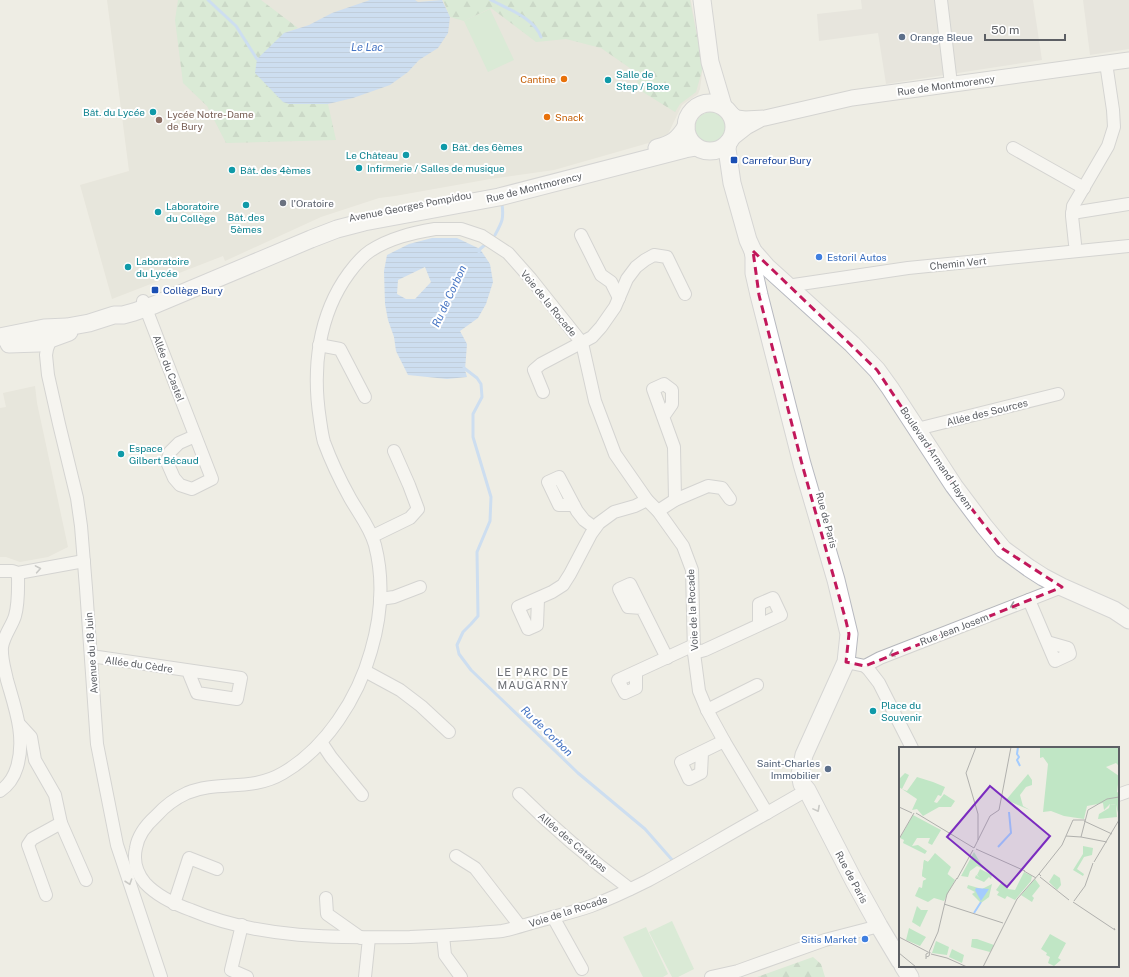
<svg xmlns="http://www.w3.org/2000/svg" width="1129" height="977" font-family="'Public Sans',sans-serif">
<defs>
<pattern id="forest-firs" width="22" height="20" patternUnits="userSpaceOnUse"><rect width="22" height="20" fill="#c0e6c5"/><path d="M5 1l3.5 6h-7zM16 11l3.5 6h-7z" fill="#9fbea4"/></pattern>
<pattern id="water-rules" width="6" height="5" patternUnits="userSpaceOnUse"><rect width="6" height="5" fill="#a4ccfe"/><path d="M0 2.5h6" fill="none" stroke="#89a9d1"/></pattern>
</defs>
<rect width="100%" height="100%" fill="#eeede4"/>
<g fill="#dddcd6">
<path d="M861,0H1033L1042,60L886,84L878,33L819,41L817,14L862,9Z"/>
<path d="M1083,0H1129V49L1090,55Z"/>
</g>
<g fill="#deddd2">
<path d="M107,0H691L703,66L700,89L698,94L682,105L666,138L554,170L490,179L395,196L379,198L321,217L225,261L223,256L112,299L80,185L129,171Z"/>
<path d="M35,386L37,403L68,547L48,557L20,562L6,557H0V408L6,407L3,393Z"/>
</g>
<g fill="#c0e6c5">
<path d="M490,9L514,60L488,72L464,21Z"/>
<circle cx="711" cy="128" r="16"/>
<path d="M672,921L694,969L678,977H672L649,932Z"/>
<path d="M646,927L668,974L663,977H643L623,937Z"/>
</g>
<g fill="url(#forest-firs)">
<path d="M178,0H261L298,28L284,33L289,104H328L336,140L226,143L207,106L183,83L175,20Z"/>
<path d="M443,0H690L703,67L696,92L680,104L675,112L638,89L637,73L601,48L566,39L536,42L491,8L464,21L450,17Z"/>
<path d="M813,957L821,964L825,977H757Z"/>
</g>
<g fill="url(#water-rules)" fill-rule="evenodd">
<path d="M370,0H415L418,2L442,0L450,17L448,33L438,48L419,60L408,72L390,85L353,98L328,104H289L283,102L255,73L257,59L284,33L309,25L332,13Z"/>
<path d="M432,238H457L480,249L490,264L493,282L486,304L478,318L460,331L467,344L465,370L467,377L447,379L408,375L396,351L394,337L388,320L385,304L384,271L387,255L409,244ZM425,267L431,282L415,299H406L397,294L398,280Z"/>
</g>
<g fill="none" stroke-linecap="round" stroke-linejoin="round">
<g stroke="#a4ccfe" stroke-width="3">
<path d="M208,0L236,26L257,59L259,60"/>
<path d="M491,0C508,9 534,18 541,37"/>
<path d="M495,235C502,222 504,219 502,204"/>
<path d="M479,252L480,249L486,244"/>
<path d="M464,368L477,378L481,384L482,397L473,414V437L491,497L490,521L477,552L478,616L471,624L463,632L457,645L459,654L471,670L578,773L645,829L674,862"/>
</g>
<defs>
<g id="minor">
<path d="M941,0L951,84"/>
<path d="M1013,148L1084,188"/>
<path d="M1072,213L1129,204"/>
<path d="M435,229H461L482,236L508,253L531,279L582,343L595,401L615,454L647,500L658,511L683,546L692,570L694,653L699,691L707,710L724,741L767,813C727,835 688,859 647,881C629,890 610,899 591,906C574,912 556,916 539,921C527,924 514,929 502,931C495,932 487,932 479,933C456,935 433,936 410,937C337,938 259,939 191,910C174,904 157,896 145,883C136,872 133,861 136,848C138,835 146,825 156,816C164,807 176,798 187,793C218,780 251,792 283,773C326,748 358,698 371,651C381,617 384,580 375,545C370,527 359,514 350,498C340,480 331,461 324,442C322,435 321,427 320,420C312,369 318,315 349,273C355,265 361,257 370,251C390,238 412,233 435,229Z"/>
<path d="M581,235L601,275L611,282L619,298"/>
<path d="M1075,244L1072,216L1073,206L1108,146L1114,127L1113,110L1106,63"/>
<path d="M787,286L908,268L1129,246"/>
<path d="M143,301L212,479L192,489L180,485L174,478L167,462L170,452L179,443L195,436"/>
<path d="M50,335L51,338L47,349L46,355L48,375L59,424L77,498L81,526L86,588L97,744L117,845L161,977"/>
<path d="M319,345L340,349L365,397"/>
<path d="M543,392L534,370L541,364L592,337L601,327L615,307L627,279L636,267L645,260L654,255L667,257L685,294"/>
<path d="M663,417L672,404V390L664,384L653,389L674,447L675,500"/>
<path d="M917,429L1058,394"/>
<path d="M574,505H559L548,482L559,477L577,511L584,520L595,528"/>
<path d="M658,511L675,500L708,486L722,488L730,499"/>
<path d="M373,536L410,518L418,509L409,485L394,451"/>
<path d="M0,571H12L18,573L84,561"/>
<path d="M380,599L394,597L420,587"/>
<path d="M538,599L537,625L528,629L518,607L552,592L563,585L570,574L591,534L599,523L614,512L635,506L647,500"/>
<path d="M1029,600L1055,661L1070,654L1068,648L1047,642"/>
<path d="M642,608L628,607L619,589L630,584L667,658"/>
<path d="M694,653L705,650L781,615L773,598L759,604V625"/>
<path d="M91,656L241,678L237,699L197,693L188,671"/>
<path d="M846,662L865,666L880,658L1062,587"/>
<path d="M865,666L869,670L879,683L912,748"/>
<path d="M365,671L400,690L421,706L449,732"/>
<path d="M636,672V688L625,693L618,680L694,645"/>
<path d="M707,710L757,685"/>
<path d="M20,725L31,737L35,760L55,795L61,823L32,839L28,845L46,895"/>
<path d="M321,742L331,757L362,795"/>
<path d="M702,753L701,773L689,779L681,762L724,741"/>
<path d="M0,791C9,785 14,777 17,767C26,737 15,708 7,680C5,670 1,658 2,647C4,635 12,626 15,616C19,602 18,587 18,573"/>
<path d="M519,794C553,828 591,860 630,889"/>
<path d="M1118,795L1129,791"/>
<path d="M767,813L807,790"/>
<path d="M61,823L86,880"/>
<path d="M456,856L475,868L520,926"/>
<path d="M326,898L327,914L361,938"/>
<path d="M174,904L189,858L217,869"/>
<path d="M553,917L582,969"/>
<path d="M242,925L231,970L247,977"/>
<path d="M443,936L445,955L461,977"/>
<path d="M365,977L369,938"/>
<path d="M711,977L738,971L825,940L879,926"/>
</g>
<g id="tertiary">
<path d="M731,114L737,118L745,119L765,118L852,98L1129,60"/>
<path d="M732,138L746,127L759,120"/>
</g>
<g id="secondary">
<path d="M702,0L710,62L723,106"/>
<circle cx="710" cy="127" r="24"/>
<path d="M728,143L727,149L732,183L748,240L753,251L767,267L852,344L877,370L890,388L954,486L984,526L1003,549L1029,568L1043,577L1062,587L1114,610L1129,620"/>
<path d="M657,148C672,144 678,140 686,127"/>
<path d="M753,251L754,257V273L759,295L802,464L836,580L849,634L846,662L804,755L800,774L802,784L807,790L854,881L879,926L900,961"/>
<path d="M0,337L44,328L67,327L89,323L114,315H123L134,312L154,305L311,239L337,229L364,222L499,197L685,149L696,147"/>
<path d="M9,344L39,343L69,332"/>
<path d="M903,966L910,977"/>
</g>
</defs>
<use href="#minor" stroke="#b4b6bb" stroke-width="14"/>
<use href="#tertiary" stroke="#b4b6bb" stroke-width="17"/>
<use href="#secondary" stroke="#b7b9c0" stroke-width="19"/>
<use href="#minor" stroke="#fff" stroke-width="12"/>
<use href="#tertiary" stroke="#fff" stroke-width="15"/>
<use href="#secondary" stroke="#fff" stroke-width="17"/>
</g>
<defs><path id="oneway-chevron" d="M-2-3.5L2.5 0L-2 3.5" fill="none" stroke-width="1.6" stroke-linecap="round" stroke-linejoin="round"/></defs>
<g stroke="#9d9fa2">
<use href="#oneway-chevron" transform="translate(38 569) rotate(-10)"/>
<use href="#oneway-chevron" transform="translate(1013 606) rotate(159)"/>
<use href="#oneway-chevron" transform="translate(892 654) rotate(159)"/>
<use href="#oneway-chevron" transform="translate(817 809) rotate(62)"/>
<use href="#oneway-chevron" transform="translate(129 882) rotate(71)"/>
</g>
<path d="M0 0H1129V977H0ZM753,251L877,370L954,486L1003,549L1062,587L865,666L846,662L849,634L846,621L802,464L759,295Z" fill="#eeede4" fill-opacity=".55" fill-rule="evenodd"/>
<path fill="none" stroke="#c2185b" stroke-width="3" stroke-dasharray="8 5" stroke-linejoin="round" d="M753,251L877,370L954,486L1003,549L1062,587L865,666L846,662L849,634L846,621L802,464L759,295Z"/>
<g fill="#5c6f8a" stroke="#fff" stroke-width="1.5">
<circle cx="902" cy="37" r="4"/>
<circle cx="828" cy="769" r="4"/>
</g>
<g fill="#e8710a" stroke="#fff" stroke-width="1.5">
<circle cx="564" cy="79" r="4"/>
<circle cx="547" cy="117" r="4"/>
</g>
<g fill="#0f9aa8" stroke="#fff" stroke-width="1.5">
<circle cx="608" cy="80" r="4"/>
<circle cx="153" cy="112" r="4"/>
<circle cx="444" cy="147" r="4"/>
<circle cx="406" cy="155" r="4"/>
<circle cx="359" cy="168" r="4"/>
<circle cx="232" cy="170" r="4"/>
<circle cx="246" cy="205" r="4"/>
<circle cx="158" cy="212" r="4"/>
<circle cx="128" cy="267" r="4"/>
<circle cx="121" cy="454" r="4"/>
<circle cx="873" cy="711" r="4"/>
</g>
<circle fill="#8d6e63" stroke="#fff" stroke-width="1.5" cx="159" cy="120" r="4"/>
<g fill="#1a4fb4" stroke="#fff" stroke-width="1.5">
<rect x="730" y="156" width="8" height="8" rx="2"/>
<rect x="151" y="286" width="8" height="8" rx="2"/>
</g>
<circle fill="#6b7280" stroke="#fff" stroke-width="1.5" cx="283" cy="203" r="4"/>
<g fill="#3f7fe0" stroke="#fff" stroke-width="1.5">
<circle cx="819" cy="257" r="4"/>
<circle cx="865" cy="939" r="4"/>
</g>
<g text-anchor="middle" stroke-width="4" stroke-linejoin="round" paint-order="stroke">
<g font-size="10" fill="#4e5e75" stroke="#fff" text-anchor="start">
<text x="910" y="41">Orange Bleue</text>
<text x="820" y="767" text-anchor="end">Saint-Charles<tspan x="820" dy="12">Immobilier</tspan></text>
</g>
<g font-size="10" fill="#0d838f" stroke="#fff" text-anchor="start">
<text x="616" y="78">Salle de<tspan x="616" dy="12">Step / Boxe</tspan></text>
<text x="145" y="116" text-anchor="end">Bât. du Lycée</text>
<text x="452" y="151">Bât. des 6èmes</text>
<text x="398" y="159" text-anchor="end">Le Château</text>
<text x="367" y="172">Infirmerie / Salles de musique</text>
<text x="240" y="174">Bât. des 4èmes</text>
<text x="166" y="210">Laboratoire<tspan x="166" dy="12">du Collège</tspan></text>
<text x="246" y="221" text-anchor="middle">Bât. des<tspan x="246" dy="12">5èmes</tspan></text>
<text x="136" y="265">Laboratoire<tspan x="136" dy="12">du Lycée</tspan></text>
<text x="129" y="452">Espace<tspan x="129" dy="12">Gilbert Bécaud</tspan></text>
<text x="881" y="709">Place du<tspan x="881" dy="12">Souvenir</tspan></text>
</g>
<g font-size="10" fill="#c56008" stroke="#fff" text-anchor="end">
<text x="556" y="83">Cantine</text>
<text x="555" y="121" text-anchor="start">Snack</text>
</g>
<g font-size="10" fill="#5c5f64" stroke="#fff">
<text transform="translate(946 85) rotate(-8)" y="4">Rue de Montmorency</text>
<text transform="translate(534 187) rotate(-14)" y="4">Rue de Montmorency</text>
<text transform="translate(410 206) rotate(-11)" y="4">Avenue Georges Pompidou</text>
<text transform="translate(958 263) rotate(-6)" y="4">Chemin Vert</text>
<text transform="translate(549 303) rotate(51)" y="4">Voie de la Rocade</text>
<text transform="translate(169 368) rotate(69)" y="4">Allée du Castel</text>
<text transform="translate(987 412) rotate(-14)" y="4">Allée des Sources</text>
<text transform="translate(937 458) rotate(56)" y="4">Boulevard Armand Hayem</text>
<text transform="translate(827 520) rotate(75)" y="4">Rue de Paris</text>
<text transform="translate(692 610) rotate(-93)" y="4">Voie de la Rocade</text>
<text transform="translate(954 629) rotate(-21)" y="4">Rue Jean Josem</text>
<text transform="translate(91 653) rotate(-94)" y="4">Avenue du 18 Juin</text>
<text transform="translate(139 664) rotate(8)" y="4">Allée du Cèdre</text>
<text transform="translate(573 842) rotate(40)" y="4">Allée des Catalpas</text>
<text transform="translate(852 877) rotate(62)" y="4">Rue de Paris</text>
<text transform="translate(568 911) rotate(-18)" y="4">Voie de la Rocade</text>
</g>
<g font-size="10" fill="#785e54" stroke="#fff" text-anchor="start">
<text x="167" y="118">Lycée Notre-Dame<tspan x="167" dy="12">de Bury</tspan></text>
</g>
<g font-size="10" fill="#164399" stroke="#fff" text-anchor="start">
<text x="742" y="164">Carrefour Bury</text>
<text x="163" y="294">Collège Bury</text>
</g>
<g font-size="10" fill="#5b616d" stroke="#fff" text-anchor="start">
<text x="291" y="207">l'Oratoire</text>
</g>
<g font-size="10" fill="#366cbe" stroke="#fff" text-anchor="start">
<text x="827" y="261">Estoril Autos</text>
<text x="857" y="943" text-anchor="end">Sitis Market</text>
</g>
<g font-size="11" font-style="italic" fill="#4574c3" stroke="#fff">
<text x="367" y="51">Le Lac</text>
<text transform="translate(449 296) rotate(-65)" y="4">Ru de Corbon</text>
<text transform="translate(547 731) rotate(44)" y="4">Ru de Corbon</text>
</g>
<g font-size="11" letter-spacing="1" fill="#6d7076" stroke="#fff">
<text x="533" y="676">LE PARC DE<tspan x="533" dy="13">MAUGARNY</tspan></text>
</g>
</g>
<g transform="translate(899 747)">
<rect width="220" height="220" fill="#eeede4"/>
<path d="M211,57L217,58L218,70L199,72L200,67L210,61ZM25,113L29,115L31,113L56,133L45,154L35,151L29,155L16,149L20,140L23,141L24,134L28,132L23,129ZM81,122L93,128L92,132L90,130L85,135L76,131L77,128L81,131L78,128ZM151,187L167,196L159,211L162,213L155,219L149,216L151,210L147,208L148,206L142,202ZM73,192H78L95,198L91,205L72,200ZM53,202L65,208L63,216L50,210Z" fill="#c0e6c5"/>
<path d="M141,0H220V19L217,16L207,20L220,29L218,45L220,46L219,66L217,58L211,57L205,63L204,56L188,59L185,72L165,69L152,64L144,65L149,17L144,10L141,11ZM6,26L10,28L3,42L8,44L18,30L34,35L46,40L42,49L39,48L35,55L38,56L45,47L56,54L52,60H40L24,69L18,62L13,63L18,52L0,40V32ZM129,27L133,33V38L127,40L121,48L124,59L131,63L107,53ZM14,68L42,83L33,98L29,96L31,91H18L13,99L19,98L28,104L26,107L4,96L5,93L1,91ZM75,105L85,122L78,119L71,124L69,130L62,129Z" fill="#c0e6c5"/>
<path d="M184,99L194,101L193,108L185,110L178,122L185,127L184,129L174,123L184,107ZM36,106L52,120L48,128L55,133L50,140L42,135L36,146L24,139V134L28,132L23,129L25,113L29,115ZM125,125L133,129L132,134L116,153L108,149L106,152L98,148L100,145L97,143L102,136L109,142L116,143ZM155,127L161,131L162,138L158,143L150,135ZM136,132L141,139L133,149L135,151L133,155L122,148ZM93,137L90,150L82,156L73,147L76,145L68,141L69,138L83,142ZM18,159L22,163H29L21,180L13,175ZM10,181L27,190L21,199L7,193ZM37,194L50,200L48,208L33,206Z" fill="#c0e6c5"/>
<path d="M77,141L90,142L82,154L76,143Z" fill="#a4ccfe"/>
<path fill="none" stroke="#a4ccfe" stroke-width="2" d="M119,0L118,7L120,10L118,13L121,19M99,100L112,86L110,65M75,166L82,155"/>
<path fill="none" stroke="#b0b0ad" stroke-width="1" d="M77,0L67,26L79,67V93M0,60L13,66M17,66L75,101M185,74L213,87M167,89L182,90L189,63L208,52L220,50M182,90L208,95M0,92L15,66M75,101L91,69L100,63L112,0M77,102L126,124M195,115L220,73M125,124L137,131M140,127L163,98L174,73H186M141,130L170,153M58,132L74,103M175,154L186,139L194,116M174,155L216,183L215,181M45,157L104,176M0,190L29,205M30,205L39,185L48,147L58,131M0,206L17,220M32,207L48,211L68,220M27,212V207L31,205L30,209L27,210M84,220L118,152L140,127L142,129"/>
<path fill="#7b2cbf" fill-opacity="0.15" stroke="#7b2cbf" stroke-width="2" d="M91,39L151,89L108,140L48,90Z"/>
<rect width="220" height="220" fill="none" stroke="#5c5f64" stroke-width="2"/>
</g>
<path d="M985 34v6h80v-6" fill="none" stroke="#5c5f64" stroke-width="2"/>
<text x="991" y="34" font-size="12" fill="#5c5f64" stroke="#ffffff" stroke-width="3" paint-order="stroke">50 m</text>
</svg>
